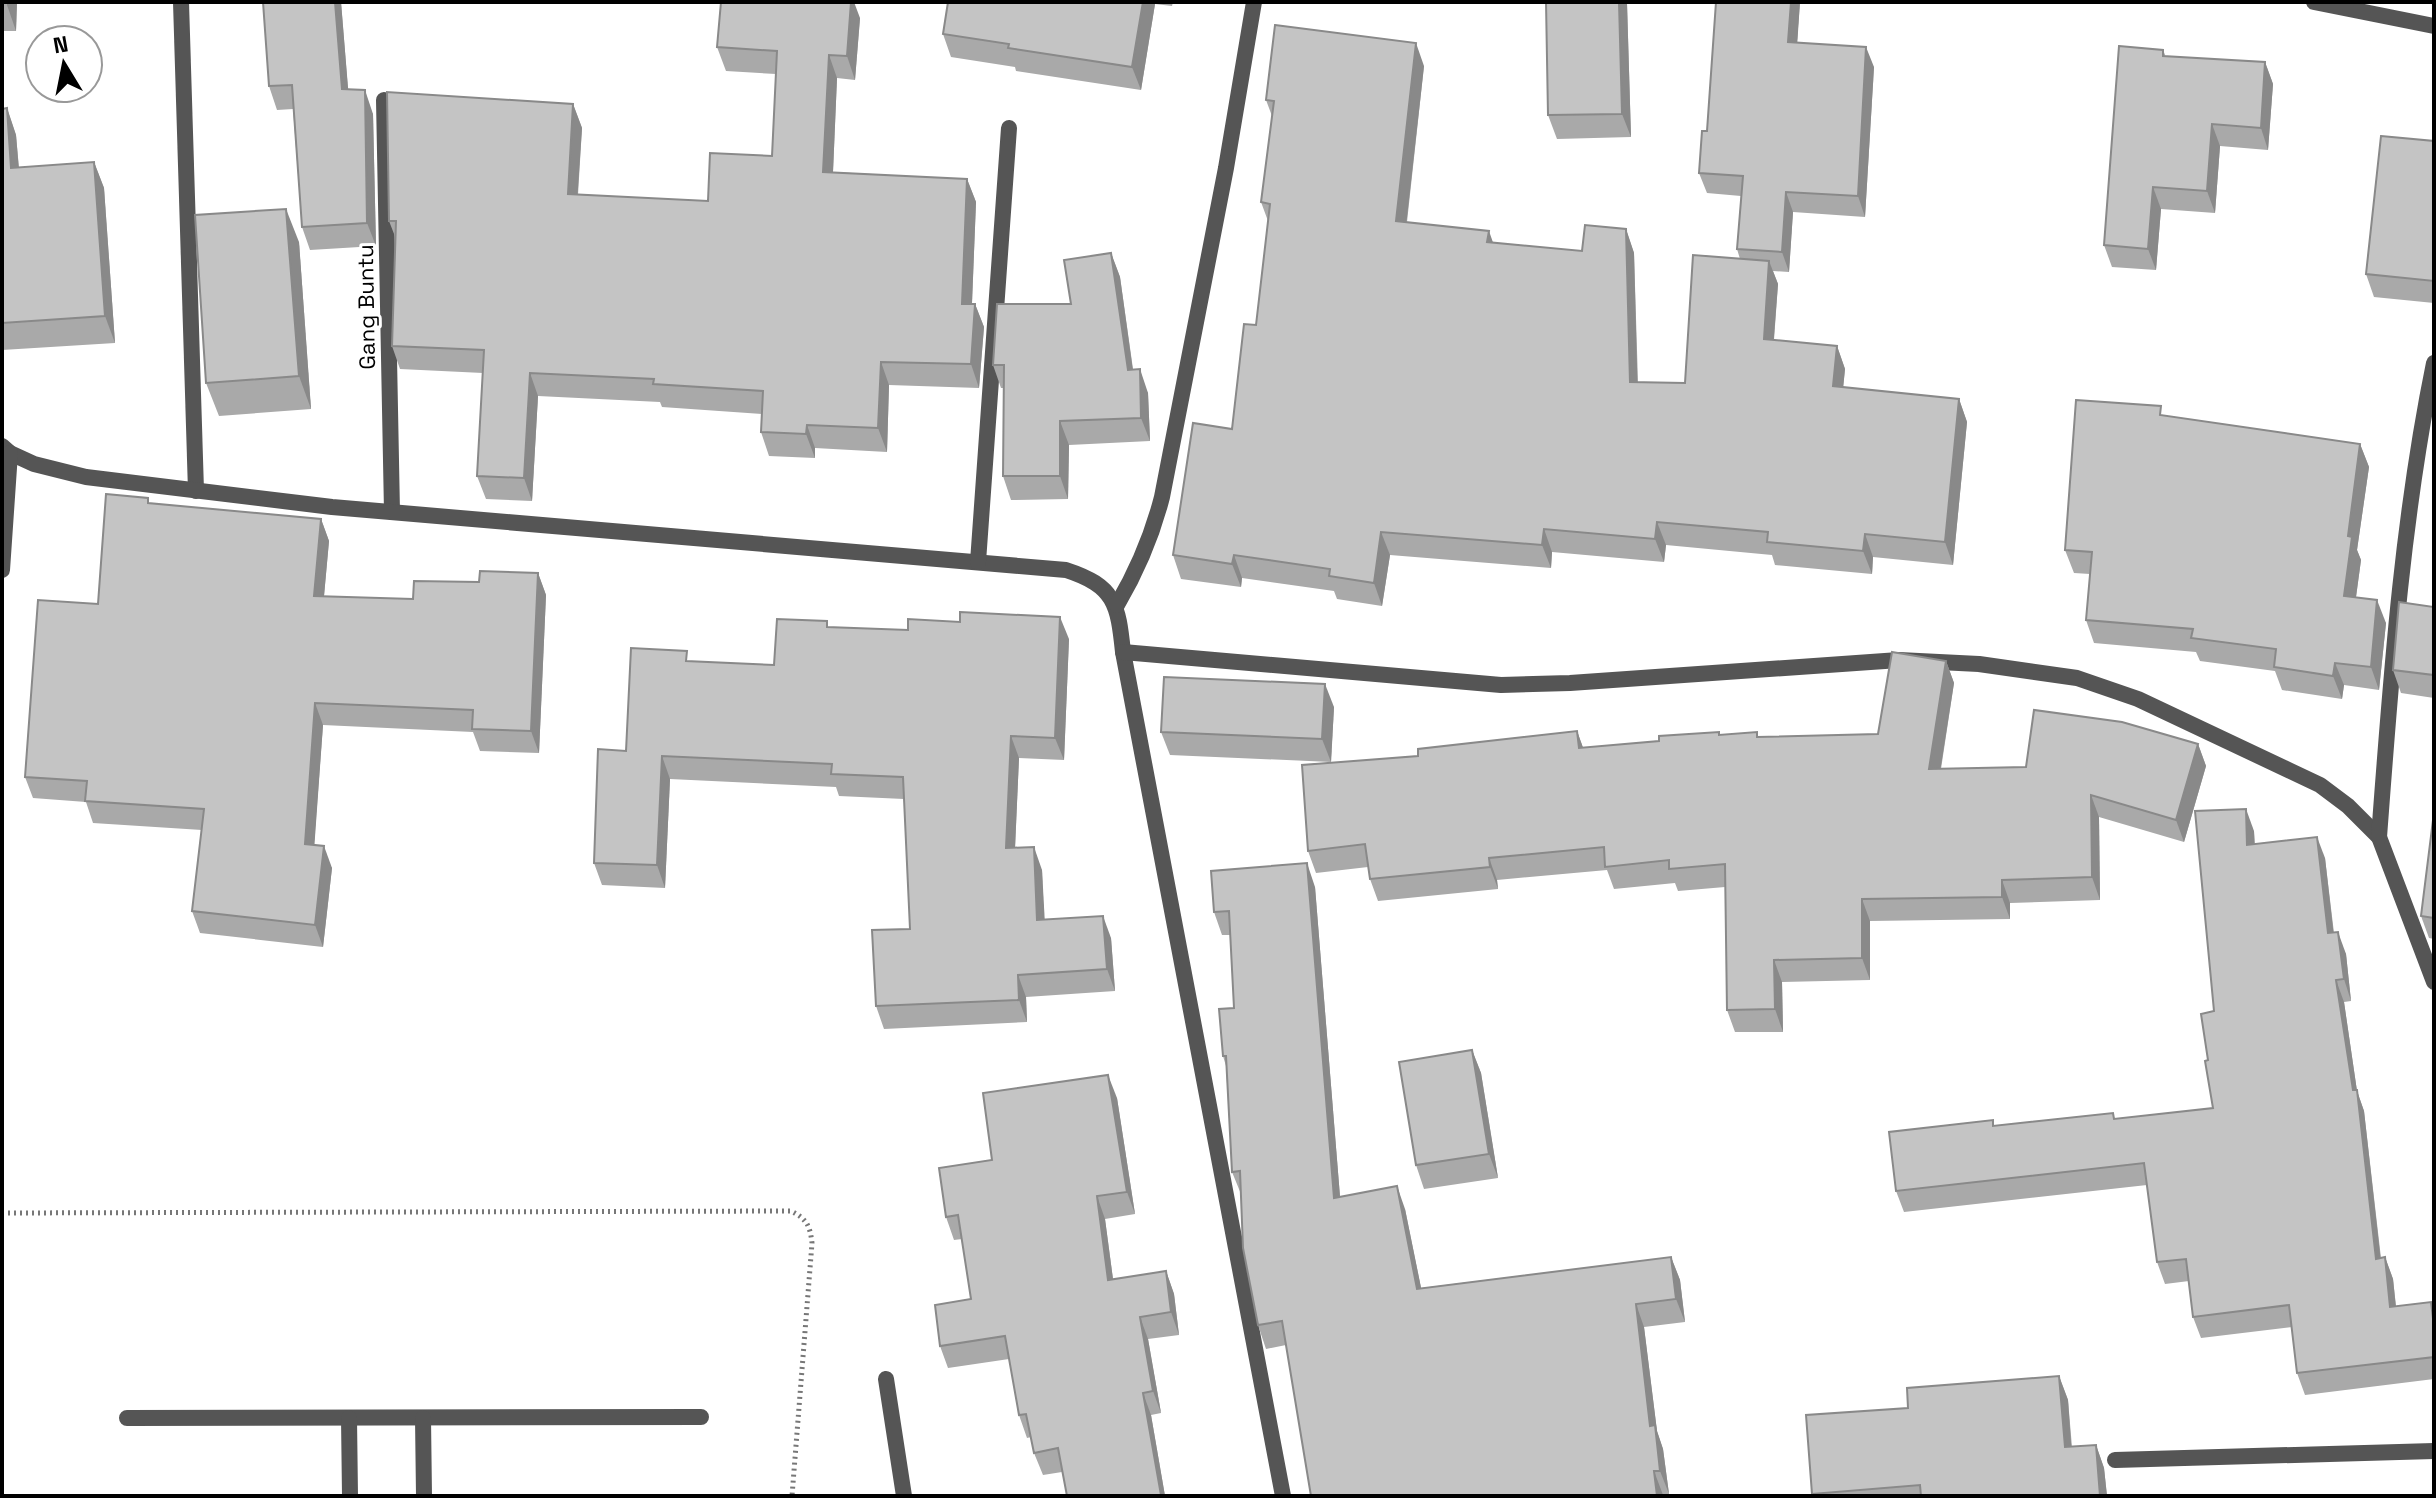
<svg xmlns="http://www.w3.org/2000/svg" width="2436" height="1498" font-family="'Space Grotesk',sans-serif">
<rect width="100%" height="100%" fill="#fff"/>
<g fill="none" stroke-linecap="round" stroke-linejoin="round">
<path stroke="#777" stroke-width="5" stroke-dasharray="2 4" stroke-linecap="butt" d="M2,1213L791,1211C807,1219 810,1226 812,1243L792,1496"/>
<g stroke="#555" stroke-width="16">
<path d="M181,2L196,491"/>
<path d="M2314,2L2434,26"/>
<path d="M384,100L392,512"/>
<path d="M2,446L10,453L34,464L86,477L332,507L1066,570C1115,586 1118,604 1123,652L1283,1496"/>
<path d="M978,562L1009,128"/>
<path d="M2,570L10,453"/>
<path d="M1117,605C1137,571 1152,536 1162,497L1226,168L1254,2"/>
<path d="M1123,652L1501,685L1570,683L1899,660L1979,664L2077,678L2138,699L2320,785L2348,806L2379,837L2434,982"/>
<path d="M2379,837C2391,678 2402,519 2434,363"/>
<path d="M886,1379L904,1496"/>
<path d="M127,1418L701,1417"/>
<path d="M349,1418L350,1496"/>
<path d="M423,1418L424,1496"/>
<path d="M2115,1460L2434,1451"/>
</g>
</g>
<g fill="#a9a9a9">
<path d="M2,2H17L16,31H3L2,36Z"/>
<path d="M263,2H341L348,89L373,114L376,246L310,250L302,227L293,109L277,110L269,86Z"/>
<path d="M948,2H1173L1172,6L1155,4L1141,90L1016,71L1015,67L951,57L943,34Z"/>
<path d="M1546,2H1627L1631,137L1557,139L1548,115Z"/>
<path d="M1716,2H1800L1797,42L1874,67L1865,217L1793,212L1789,272L1773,271L1778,284L1774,340L1837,346L1845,369L1843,387L1959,399L1967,422L1953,565L1873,557L1872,574L1775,565L1772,555L1666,545L1664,562L1552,552L1551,568L1390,555L1382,606L1337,599L1334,591L1242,578L1241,587L1181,579L1173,555L1232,429L1256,325L1268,221L1261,202L1272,116L1266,100L1424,66L1407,222L1493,243L1582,251L1626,229L1634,253L1638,382L1685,383L1740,259L1737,249L1741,196L1707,193L1699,173L1707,131Z"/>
<path d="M860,18L855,80L837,78L833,172L967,179L976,202L972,304H975L984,327L979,388L889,385L887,452L815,448V458L769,456L761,432L762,414L662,407L660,402L538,396L532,501L486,499L477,476L483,373L400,369L392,346L396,239L389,221L573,104L582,128L578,195L708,201L772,156L776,74L726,71L717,47Z"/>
<path d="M2163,50L2166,57L2265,62L2273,84L2268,150L2220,146L2215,213L2161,209L2156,270L2112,267L2104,245Z"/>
<path d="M7,108L16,135L19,168L94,162L104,188L115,343L2,350V109Z"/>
<path d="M2434,141V303L2374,297L2366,274Z"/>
<path d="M299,242L311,409L219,416L206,383Z"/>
<path d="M1111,253L1120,277L1133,369L1148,393L1150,441L1069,445L1068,499L1011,500L1003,476V388H1001L993,365L1071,304Z"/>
<path d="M2164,416L2360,444L2369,467L2357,550L2361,560L2356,597L2386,623L2379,690L2344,685L2342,699L2282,690L2275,671L2200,661L2196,652L2094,643L2086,620L2090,574L2074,573L2065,550Z"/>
<path d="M150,503L321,519L329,541L324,596L413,599L479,582L538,573L546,595L539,753L480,751L473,732L323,725L314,845L332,868L323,947L200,933L192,911L202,830L93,823L86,802L33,798L25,777L98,604Z"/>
<path d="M2434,607V698L2401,693L2393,670Z"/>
<path d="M829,627L1069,639L1064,760L1019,758L1015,848L1042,870L1044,920L1111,938L1115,991L1026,997L1027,1022L884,1029L876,1006L910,929L904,799L839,796L836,787L670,779L665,888L602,885L594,863L626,751L691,661L774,665Z"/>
<path d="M1946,661L1954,683L1941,769L2026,767L2198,744L2206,766L2184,842L2099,817L2100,900L2010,903V919L1870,921V980L1782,982L1783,1032H1735L1727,1010L1725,887L1678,891L1675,883L1614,889L1607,870L1497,880L1498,889L1378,901L1370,879L1368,867L1316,873L1308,851L1418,756L1577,731L1583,748L1720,735L1759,737L1878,734Z"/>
<path d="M1334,707L1331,762L1170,755L1161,732Z"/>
<path d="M2434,820V939L2429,938L2421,916Z"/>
<path d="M2254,831L2255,844L2325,858L2334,933L2346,954L2351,1001L2344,1002L2357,1091L2364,1111L2381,1258L2385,1257L2393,1279L2396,1306L2434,1310V1379L2305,1395L2297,1373L2292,1327L2201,1338L2193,1317L2189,1281L2165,1284L2157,1262L2147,1185L1904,1212L1896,1191L1995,1126L2115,1119L2213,1108L2208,1060L2214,1011Z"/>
<path d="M1315,887L1340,1197L1405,1209L1421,1288L1671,1257L1680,1280L1685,1322L1644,1327L1657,1431L1663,1449L1669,1494L1663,1495V1496H1311L1286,1345L1266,1349L1258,1325L1241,1194L1232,1172L1226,1066L1223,1056L1234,1008L1230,935H1222L1214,912Z"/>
<path d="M1472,1050L1481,1073L1498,1178L1424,1189L1416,1165Z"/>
<path d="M1117,1098L1135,1214L1105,1219L1113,1279L1166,1271L1174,1294L1179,1335L1148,1339L1161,1413L1151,1415L1165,1496H1067L1062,1472L1043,1475L1034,1453L1031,1437L1027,1438L1019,1415L1009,1359L948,1368L940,1346L971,1299L962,1239L954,1240L946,1217L992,1160Z"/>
<path d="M2059,1376L2068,1400L2072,1447L2096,1445L2104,1468L2107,1496H1813L1812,1494L1908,1408Z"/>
</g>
<g fill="#898989">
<path d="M7,2H17L16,31L7,5Z"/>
<path d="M335,2H341L350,112L342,89Z"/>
<path d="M851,2H854L860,18L855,80L847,56Z"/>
<path d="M1143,2H1154L1155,4L1141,90L1132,67Z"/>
<path d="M1619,2H1627V4L1631,137L1622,114Z"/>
<path d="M1791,2H1800L1796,62L1788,42Z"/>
<path d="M1416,43L1424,66L1404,244L1396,221Z"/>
<path d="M1866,47L1874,67L1865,217L1858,196Z"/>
<path d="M829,55L837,78L832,195L823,172Z"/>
<path d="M2265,62L2273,84L2268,150L2261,128Z"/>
<path d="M365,90L373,114L376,246L367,223Z"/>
<path d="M573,104L582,128L576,218L568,194Z"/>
<path d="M7,108L16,135L21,195L11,168Z"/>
<path d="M2212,124L2220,146L2215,213L2207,191Z"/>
<path d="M94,162L104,188L115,343L105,316Z"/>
<path d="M967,179L976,202L971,327L962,304Z"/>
<path d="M2153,187L2161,209L2156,270L2148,249Z"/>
<path d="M1786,192L1793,212L1789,272L1782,252Z"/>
<path d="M286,209L299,242L311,409L299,376Z"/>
<path d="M1626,229L1634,253L1638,405L1630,382Z"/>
<path d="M1489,231L1497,254L1487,242Z"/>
<path d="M1111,253L1120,277L1136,393L1128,370Z"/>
<path d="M1769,261L1778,284L1772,362L1764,339Z"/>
<path d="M975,304L984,327L979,388L971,364Z"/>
<path d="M1837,346L1845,369L1841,410L1833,386Z"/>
<path d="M881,362L889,385L887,452L878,428Z"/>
<path d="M1140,369L1148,393L1150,441L1141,418Z"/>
<path d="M530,373L538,396L532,501L524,478Z"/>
<path d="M1959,399L1967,422L1953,565L1945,542Z"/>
<path d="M1060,421L1069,445L1068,499L1060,476Z"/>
<path d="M807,425L815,448V458L806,434Z"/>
<path d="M2360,444L2369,467L2357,550L2361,560L2353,619L2344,596L2348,536Z"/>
<path d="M321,519L329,541L322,618L314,596Z"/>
<path d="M1657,522L1666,545L1664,562L1655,539Z"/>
<path d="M1544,529L1552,552L1551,568L1542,545Z"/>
<path d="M1381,532L1390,555L1382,606L1374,583Z"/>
<path d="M1865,534L1873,557L1872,574L1863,551Z"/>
<path d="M1234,555L1242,578L1241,587L1232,564Z"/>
<path d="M538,573L546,595L539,753L531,731Z"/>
<path d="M2377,600L2386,623L2379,690L2371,667Z"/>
<path d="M1060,617L1069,639L1064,760L1055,738Z"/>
<path d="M1946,661L1954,683L1937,791L1929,769Z"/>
<path d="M2335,663L2344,685L2342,699L2333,676Z"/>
<path d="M1325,684L1334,707L1331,762L1322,739Z"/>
<path d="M315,703L323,725L313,865L305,844Z"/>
<path d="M1577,731L1585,753L1579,748Z"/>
<path d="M1011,736L1019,758L1014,871L1006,848Z"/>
<path d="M2198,744L2206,766L2184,842L2176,820Z"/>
<path d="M662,756L670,779L665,888L657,865Z"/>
<path d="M2091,795L2099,817L2100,900L2092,877Z"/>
<path d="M2246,809L2254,831L2255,867L2247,845Z"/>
<path d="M2317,837L2325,858L2336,955L2328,933Z"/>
<path d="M324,846L332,868L323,947L315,925Z"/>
<path d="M1034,847L1042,870L1046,943L1037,920Z"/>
<path d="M1489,858L1497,880L1498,889L1490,867Z"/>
<path d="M1307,863L1315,887L1342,1221L1334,1198Z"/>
<path d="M2002,880L2010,903V919L2002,897Z"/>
<path d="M1862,899L1870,921V980L1862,958Z"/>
<path d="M1103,916L1111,938L1115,991L1107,969Z"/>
<path d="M2338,932L2346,954L2351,1001L2344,979Z"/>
<path d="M1774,960L1782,982L1783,1032L1775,1009Z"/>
<path d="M1018,975L1026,997L1027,1022L1019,1000Z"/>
<path d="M2336,980L2344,1002L2357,1091L2364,1111L2383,1280L2376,1259Z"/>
<path d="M1472,1050L1481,1073L1498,1178L1489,1154Z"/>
<path d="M1108,1075L1117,1098L1135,1214L1127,1192Z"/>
<path d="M1397,1186L1405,1209L1426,1312L1417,1289Z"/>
<path d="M1097,1196L1105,1219L1116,1302L1108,1280Z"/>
<path d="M1671,1257L1680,1280L1685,1322L1676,1299Z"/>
<path d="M2385,1257L2393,1279L2398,1328L2390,1307Z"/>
<path d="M1166,1271L1174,1294L1179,1335L1171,1312Z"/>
<path d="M1636,1304L1644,1327L1657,1431L1663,1449L1669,1494L1660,1471L1650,1426Z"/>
<path d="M1140,1317L1148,1339L1161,1413L1153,1391Z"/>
<path d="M2059,1376L2068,1400L2073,1471L2065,1447Z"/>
<path d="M1143,1393L1151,1415L1165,1496L1161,1495Z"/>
<path d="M2096,1445L2104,1468L2107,1496H2100Z"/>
<path d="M1654,1471L1663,1495V1496H1657Z"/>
</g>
<g fill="#c4c4c4" stroke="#898989" stroke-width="2">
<path d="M263,2H335L342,89L365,90L367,223L302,227L292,85L269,86Z"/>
<path d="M721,2H851L847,56L829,55L823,172L967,179L962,304H975L971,364L881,362L878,428L807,425L806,434L761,432L763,391L653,384L654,379L530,373L524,478L477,476L484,350L392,346L396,221H389L387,92L573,104L568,194L708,201L710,153L772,156L777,51L717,47Z"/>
<path d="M948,2H1143L1132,67L1008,48L1009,44L943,34Z"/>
<path d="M1546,2H1619L1622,114L1548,115Z"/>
<path d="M1716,2H1791L1788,42L1866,47L1858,196L1786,192L1782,252L1737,249L1743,176L1699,173L1702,131H1707Z"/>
<path d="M1275,25L1416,43L1396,221L1489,231L1487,242L1582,251L1585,225L1626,229L1630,382L1685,383L1693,255L1769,261L1764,339L1837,346L1833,386L1959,399L1945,542L1865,534L1863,551L1767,542L1768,532L1657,522L1655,539L1544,529L1542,545L1381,532L1374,583L1329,576L1330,569L1234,555L1232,564L1173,555L1193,423L1232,429L1244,324L1256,325L1270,204L1261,202L1274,101L1266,100Z"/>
<path d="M2119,46L2163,50V56L2265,62L2261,128L2212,124L2207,191L2153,187L2148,249L2104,245Z"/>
<path d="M7,108L11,168L94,162L105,316L2,323V109Z"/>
<path d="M2381,136L2434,141V281L2366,274Z"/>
<path d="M286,209L299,376L206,383L195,215Z"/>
<path d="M1111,253L1128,370L1140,369L1141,418L1060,421V476H1003L1004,365H993L997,304H1071L1064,260Z"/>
<path d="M2076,400L2161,406L2160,415L2360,444L2348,536L2352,537L2344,596L2377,600L2371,667L2335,663L2333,676L2274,667L2276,649L2191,638L2193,629L2086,620L2092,552L2065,550Z"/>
<path d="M106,494L148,498V503L321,519L314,596L413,599L414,581L479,582L480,571L538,573L531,731L472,729L473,710L315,703L305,844L324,846L315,925L192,911L204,809L85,801L87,781L25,777L38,600L98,604Z"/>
<path d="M2399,602L2434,607V675L2393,670Z"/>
<path d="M960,612L1060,617L1055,738L1011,736L1006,848L1034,847L1037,920L1103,916L1107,969L1018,975L1019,1000L876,1006L872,930L910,929L903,777L831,774L832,764L662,756L657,865L594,863L598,749L626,751L631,648L687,651L686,661L774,665L777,619L827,621V627L908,630V619L960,622Z"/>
<path d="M1892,652L1946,661L1929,769L2026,767L2034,710L2122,722L2198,744L2176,820L2091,795L2092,877L2002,880V897L1862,899V958L1774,960L1775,1009L1727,1010L1725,864L1669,869V860L1605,867L1604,847L1489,858L1490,867L1370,879L1365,844L1308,851L1302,765L1418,756V749L1577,731L1579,748L1659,741V736L1719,732V735L1757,732V737L1878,734Z"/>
<path d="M1164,677L1325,684L1322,739L1161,732Z"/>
<path d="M2246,809L2247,845L2317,837L2328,933L2338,932L2344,979L2336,980L2353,1090H2357L2376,1259L2385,1257L2390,1307L2431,1302L2434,1327V1357L2297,1373L2289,1305L2193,1317L2186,1259L2157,1262L2144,1163L1896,1191L1889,1132L1993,1120V1126L2113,1113L2114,1119L2213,1108L2205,1061L2208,1060L2201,1014L2214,1011L2195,811Z"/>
<path d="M2433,820H2434V918L2421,916Z"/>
<path d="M1307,863L1334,1198L1397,1186L1417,1289L1671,1257L1676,1299L1636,1304L1650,1426L1655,1425L1660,1471H1654L1657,1496H1311L1282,1321L1258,1325L1243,1248L1240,1171L1232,1172L1226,1056H1223L1219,1009L1234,1008L1229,911L1214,912L1211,871Z"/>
<path d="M1472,1050L1489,1154L1416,1165L1399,1062Z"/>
<path d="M1108,1075L1127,1192L1097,1196L1108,1280L1166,1271L1171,1312L1140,1317L1153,1391L1143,1393L1161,1495L1155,1496H1067L1058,1448L1034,1453L1026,1414L1019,1415L1005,1336L940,1346L935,1305L971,1299L958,1215L946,1217L939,1168L992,1160L983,1093Z"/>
<path d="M2059,1376L2065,1447L2096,1445L2100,1496H1921L1920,1485L1812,1494L1806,1415L1908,1408L1907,1388Z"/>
</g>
<g text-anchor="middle" stroke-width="6" stroke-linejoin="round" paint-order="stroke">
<g font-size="22" fill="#000" stroke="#fff">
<text transform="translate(366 307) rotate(-91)" y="8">Gang Buntu</text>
</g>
</g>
<rect width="2436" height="1498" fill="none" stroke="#000000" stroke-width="8"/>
<g transform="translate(64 64) rotate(350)"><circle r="38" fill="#ffffff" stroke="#999999" stroke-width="2"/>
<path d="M0-6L14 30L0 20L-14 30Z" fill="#000000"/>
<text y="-12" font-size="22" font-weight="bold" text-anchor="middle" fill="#000000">N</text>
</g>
</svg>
